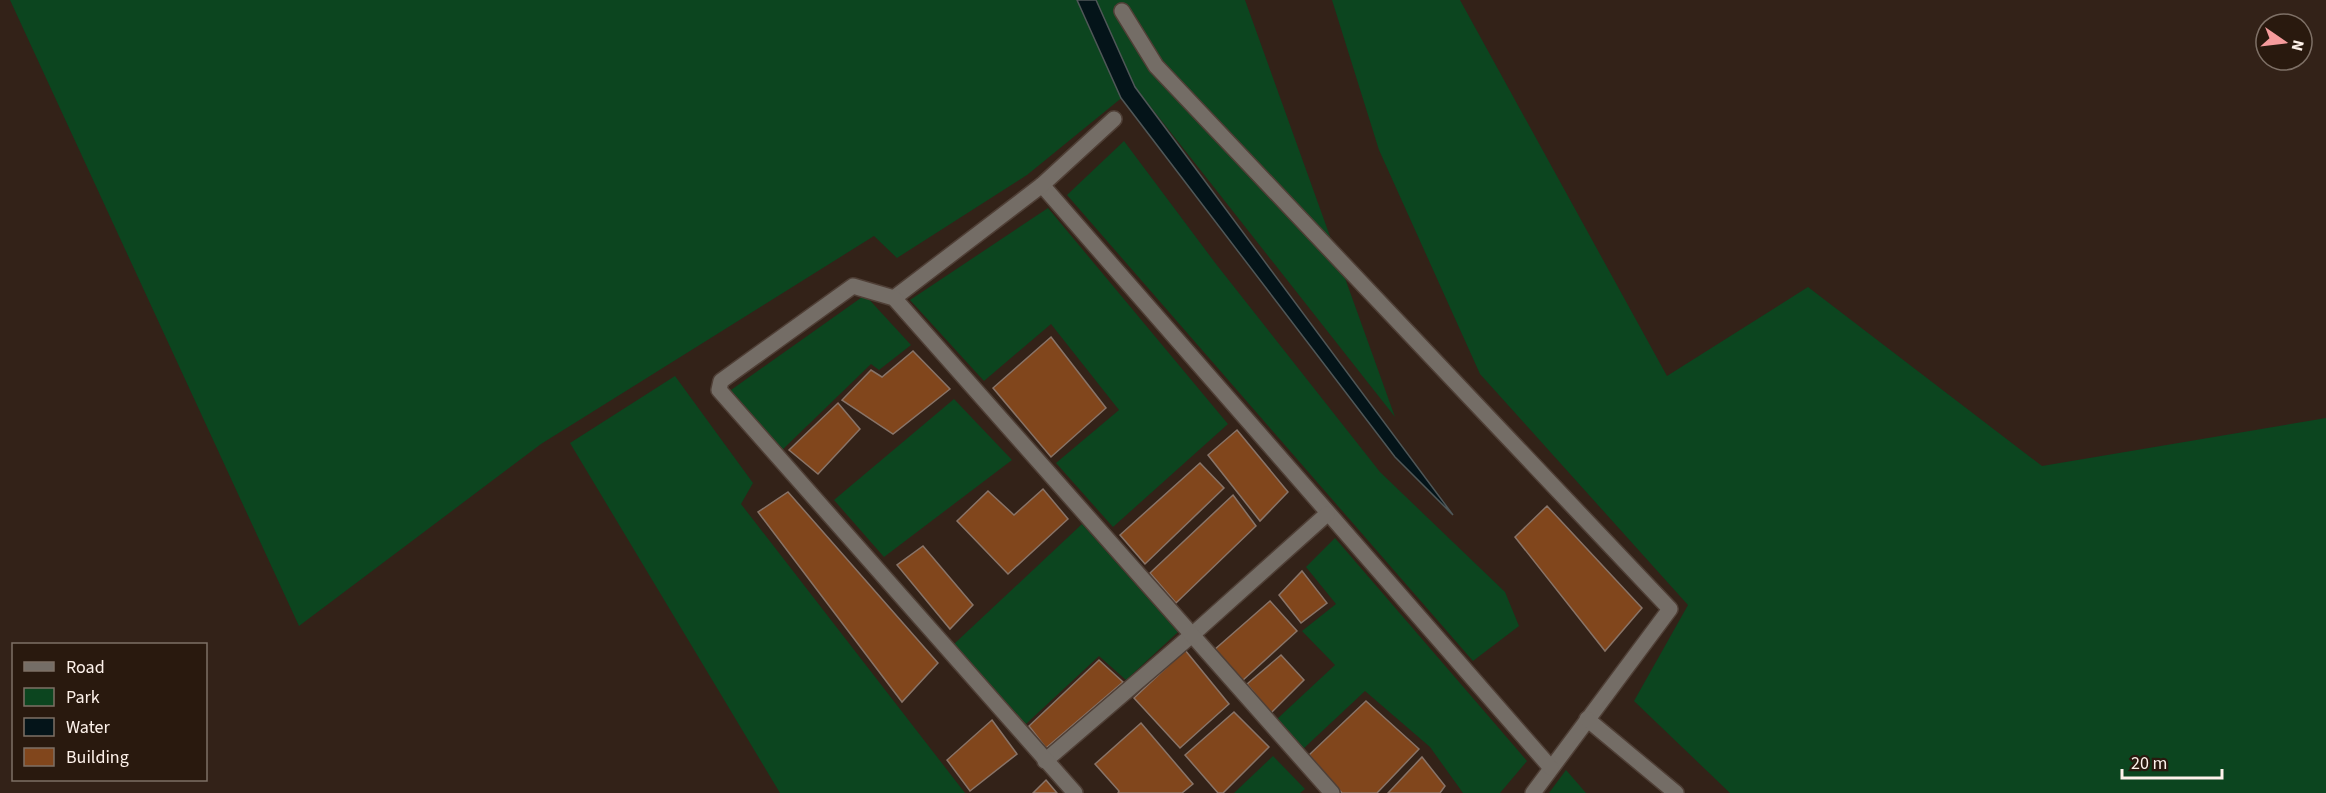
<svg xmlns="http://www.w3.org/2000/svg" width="2326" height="793" font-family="'Source Sans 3',sans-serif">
<rect width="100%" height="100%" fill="#332218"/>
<g fill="#0c451f">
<path d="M10,0H1245L1395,417L1135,87L1027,175L897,258L874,236L541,444L299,626Z"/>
<path d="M1332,0H1460L1667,376L1808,287L2042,466L2326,418V793H1730L1634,701L1688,605L1480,374L1379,150Z"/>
<path d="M1124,141L1216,264L1380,472L1505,592L1519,626L1473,661L1067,195Z"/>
<path d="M1048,208L1228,424L1113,527L1056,463L1119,410L1051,324L984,381L910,300Z"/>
<path d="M865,295L911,345L879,370L871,364L778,454L731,390Z"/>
<path d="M675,376L753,483L741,504L965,793H780L570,443Z"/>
<path d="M954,399L1012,460L884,557L834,500Z"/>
<path d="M1082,524L1178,632L1126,680L1099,656L1026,724L954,644Z"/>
<path d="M1335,538L1527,761L1500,793H1463L1430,747L1365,691L1302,750L1276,720L1335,665L1302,631L1336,604L1306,567Z"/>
<path d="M1273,756L1305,789L1300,793H1234Z"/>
<path d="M1566,770L1586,793H1549Z"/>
</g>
<path fill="#041419" stroke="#4f5758" stroke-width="1.5" d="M1077,0H1096L1135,87L1453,515L1395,457L1121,98Z"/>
<g fill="#81461c" stroke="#897468" stroke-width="1.5">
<path d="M1051,337L1106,408L1051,457L993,388Z"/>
<path d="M913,351L950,389L893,434L842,400L871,370L882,377Z"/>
<path d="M838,403L860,429L818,474L789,450Z"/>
<path d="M1237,430L1288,492L1260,521L1208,455Z"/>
<path d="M1200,463L1224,488L1145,564L1120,535Z"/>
<path d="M1043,489L1068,519L1008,574L957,521L988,491L1014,515Z"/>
<path d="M788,492L938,663L902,702L758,512Z"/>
<path d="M1233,495L1256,526L1176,603L1150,573Z"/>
<path d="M1547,506L1642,608L1605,651L1515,537Z"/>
<path d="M923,546L973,605L950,629L897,565Z"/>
<path d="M1302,571L1327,603L1301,623L1279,595Z"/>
<path d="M1270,601L1297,631L1242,681L1214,650Z"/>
<path d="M1185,650L1229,704L1180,748L1134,698Z"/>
<path d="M1281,655L1304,680L1271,713L1247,684Z"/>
<path d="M1099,660L1123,682L1046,748L1029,726Z"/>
<path d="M1366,701L1419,749L1377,793H1342L1309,755Z"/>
<path d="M1234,712L1269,747L1223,793H1218L1185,755Z"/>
<path d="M992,720L1017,754L970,791L947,760Z"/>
<path d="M1141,723L1193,784L1182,793H1118L1119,791L1095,764Z"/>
<path d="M1422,757L1445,786L1440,793H1388Z"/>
<path d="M1046,780L1057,793H1033Z"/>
</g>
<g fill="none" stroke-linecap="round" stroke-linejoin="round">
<defs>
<g id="minor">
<path d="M1122,11L1156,66L1670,609L1533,793"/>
<path d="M1042,185L1551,768"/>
<path d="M894,298L1042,185L1114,119"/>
<path d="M1587,719L1676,793"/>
<path d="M1045,761L1193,634L1327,514"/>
<path d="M1075,793L719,390L721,381L853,286L894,298L1332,793"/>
</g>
</defs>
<use href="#minor" stroke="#4f3f36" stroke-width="18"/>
<use href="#minor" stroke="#746d66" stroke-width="15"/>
</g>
<rect x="12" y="643" width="195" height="138" fill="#29190e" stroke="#7e7066" stroke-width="1.5"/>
<rect x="24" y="662" width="30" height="9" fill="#746d66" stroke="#7e7066" stroke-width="1.5"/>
<text x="66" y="673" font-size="18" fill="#fef2eb">Road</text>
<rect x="24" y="688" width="30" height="18" fill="#0c451f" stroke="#7e7066" stroke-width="1.5"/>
<text x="66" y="703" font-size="18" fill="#fef2eb">Park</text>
<rect x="24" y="718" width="30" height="18" fill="#041419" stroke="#7e7066" stroke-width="1.5"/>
<text x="66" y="733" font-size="18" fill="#fef2eb">Water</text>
<rect x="24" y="748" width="30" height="18" fill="#81461c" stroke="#7e7066" stroke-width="1.5"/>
<text x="66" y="763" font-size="18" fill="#fef2eb">Building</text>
<g transform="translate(2284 42) rotate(104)"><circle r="28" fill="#29190e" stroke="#7e7066" stroke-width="1.5"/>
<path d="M0-4.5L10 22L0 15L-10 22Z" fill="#f59b9c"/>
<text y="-9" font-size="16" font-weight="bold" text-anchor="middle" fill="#fef2eb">N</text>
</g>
<path d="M2122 769v9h100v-9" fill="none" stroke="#fef2eb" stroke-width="3"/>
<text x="2131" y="769" font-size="18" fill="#fef2eb" stroke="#29190e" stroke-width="4.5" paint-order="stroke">20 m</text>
</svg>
